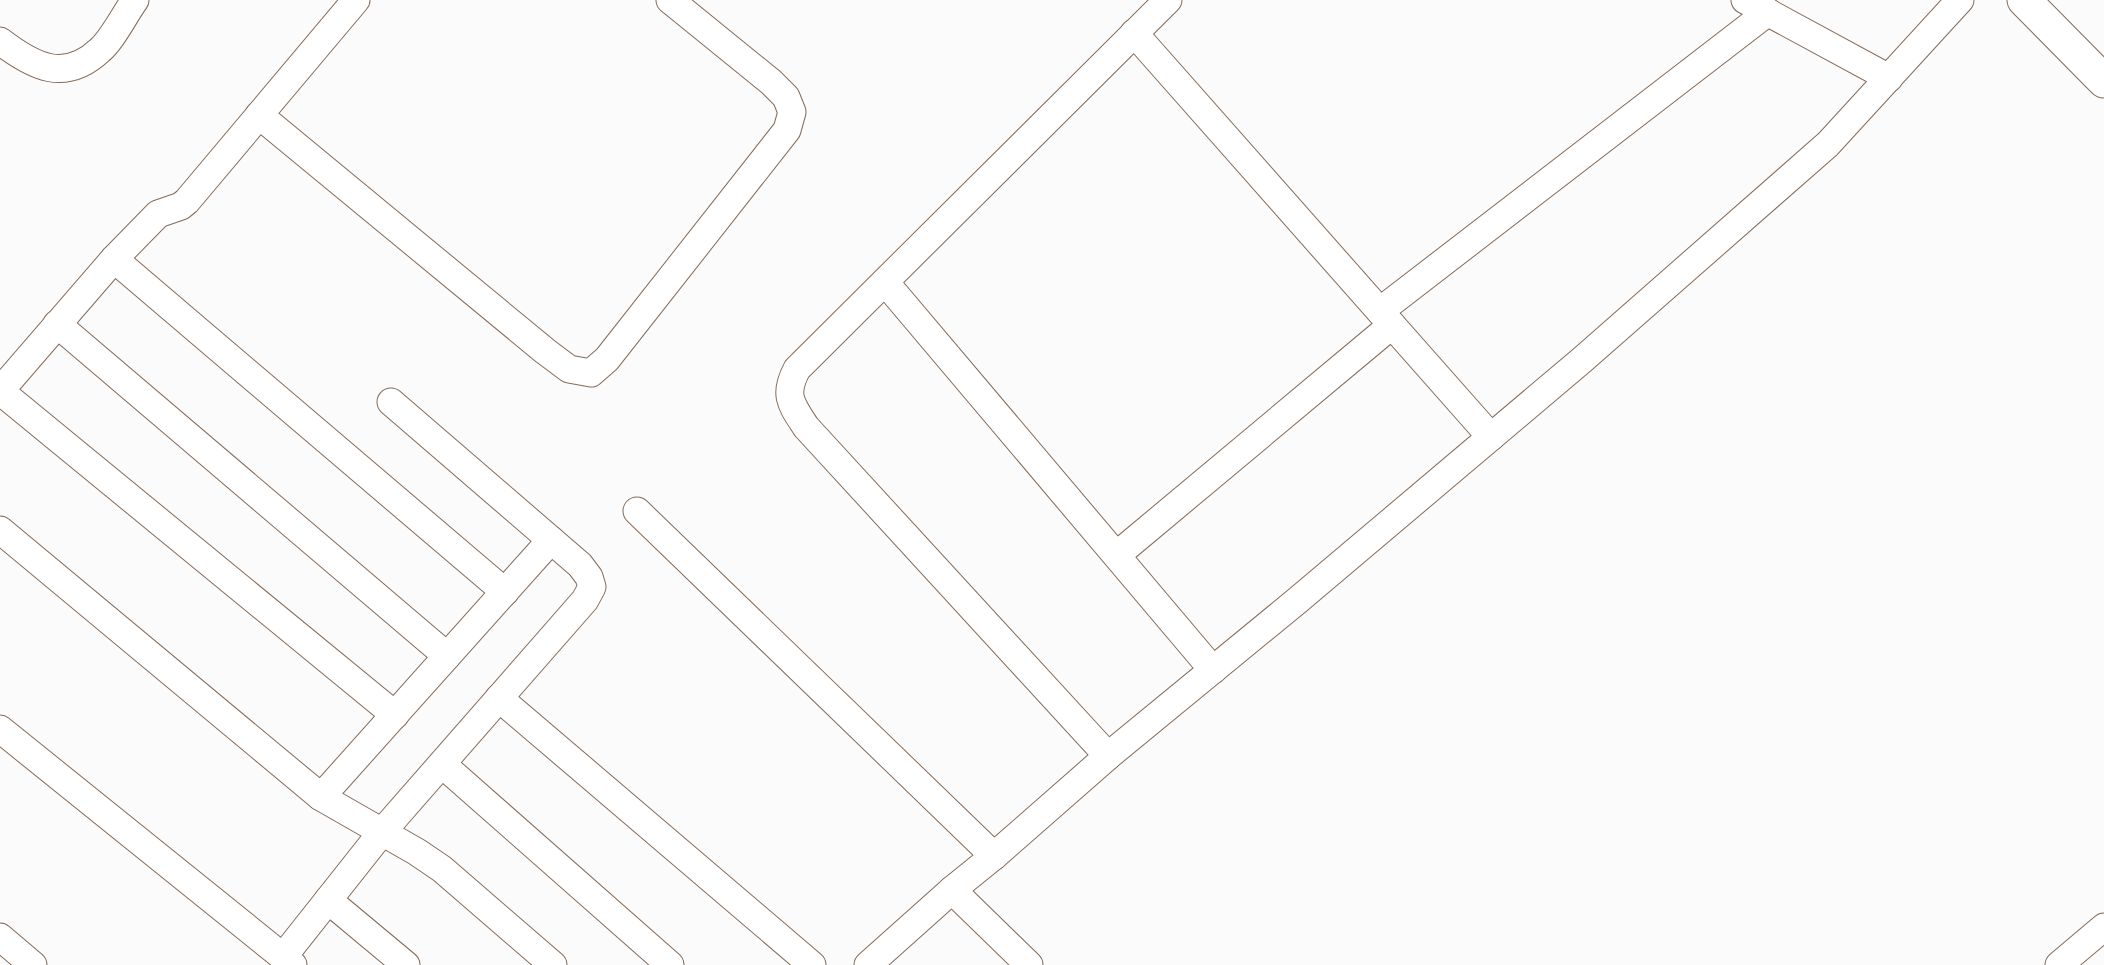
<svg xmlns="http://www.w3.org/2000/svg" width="2104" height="965" font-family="Literata,serif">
<rect width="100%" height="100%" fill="#fbfbfb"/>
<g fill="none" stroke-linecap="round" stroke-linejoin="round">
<defs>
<g id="street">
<path d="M1745,0L1889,78"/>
<path d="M1134,33L1491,437"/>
<path d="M0,41C34,67 65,83 100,50C112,40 125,14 135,0"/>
<path d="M259,115L545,351L569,369L591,373L607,359L787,130L792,112L786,97L771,82L670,0"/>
<path d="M114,259L505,592"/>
<path d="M885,282L1213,670"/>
<path d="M1380,311L1768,12"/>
<path d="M57,324L447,656"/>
<path d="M0,391L114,259L158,214L181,206L187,201L356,0"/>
<path d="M0,391L395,715"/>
<path d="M637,511L994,856"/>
<path d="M0,530L321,797L417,852L442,869L553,965"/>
<path d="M1118,554L1392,325"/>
<path d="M499,698L812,965"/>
<path d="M0,729L293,965"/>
<path d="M1108,756L806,427C791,404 783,395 797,369L1168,0"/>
<path d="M442,764L670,965"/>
<path d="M321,797L551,540"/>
<path d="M952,890L1029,965"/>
<path d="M328,900L406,965"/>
<path d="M0,937L33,965"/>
<path d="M283,957L382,832L585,600L592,587L589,577L580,565L391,402"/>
<path d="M868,965L952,890L994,856L1108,756L1298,600L1582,360L1828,144L1960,0"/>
<path d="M2059,965L2104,927"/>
</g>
<path id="secondary" d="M2024,0L2104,81"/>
</defs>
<use href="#street" stroke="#846b58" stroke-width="29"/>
<use href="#secondary" stroke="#846b58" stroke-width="35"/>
<use href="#street" stroke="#fff" stroke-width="27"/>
<use href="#secondary" stroke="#fff" stroke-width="33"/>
</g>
</svg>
